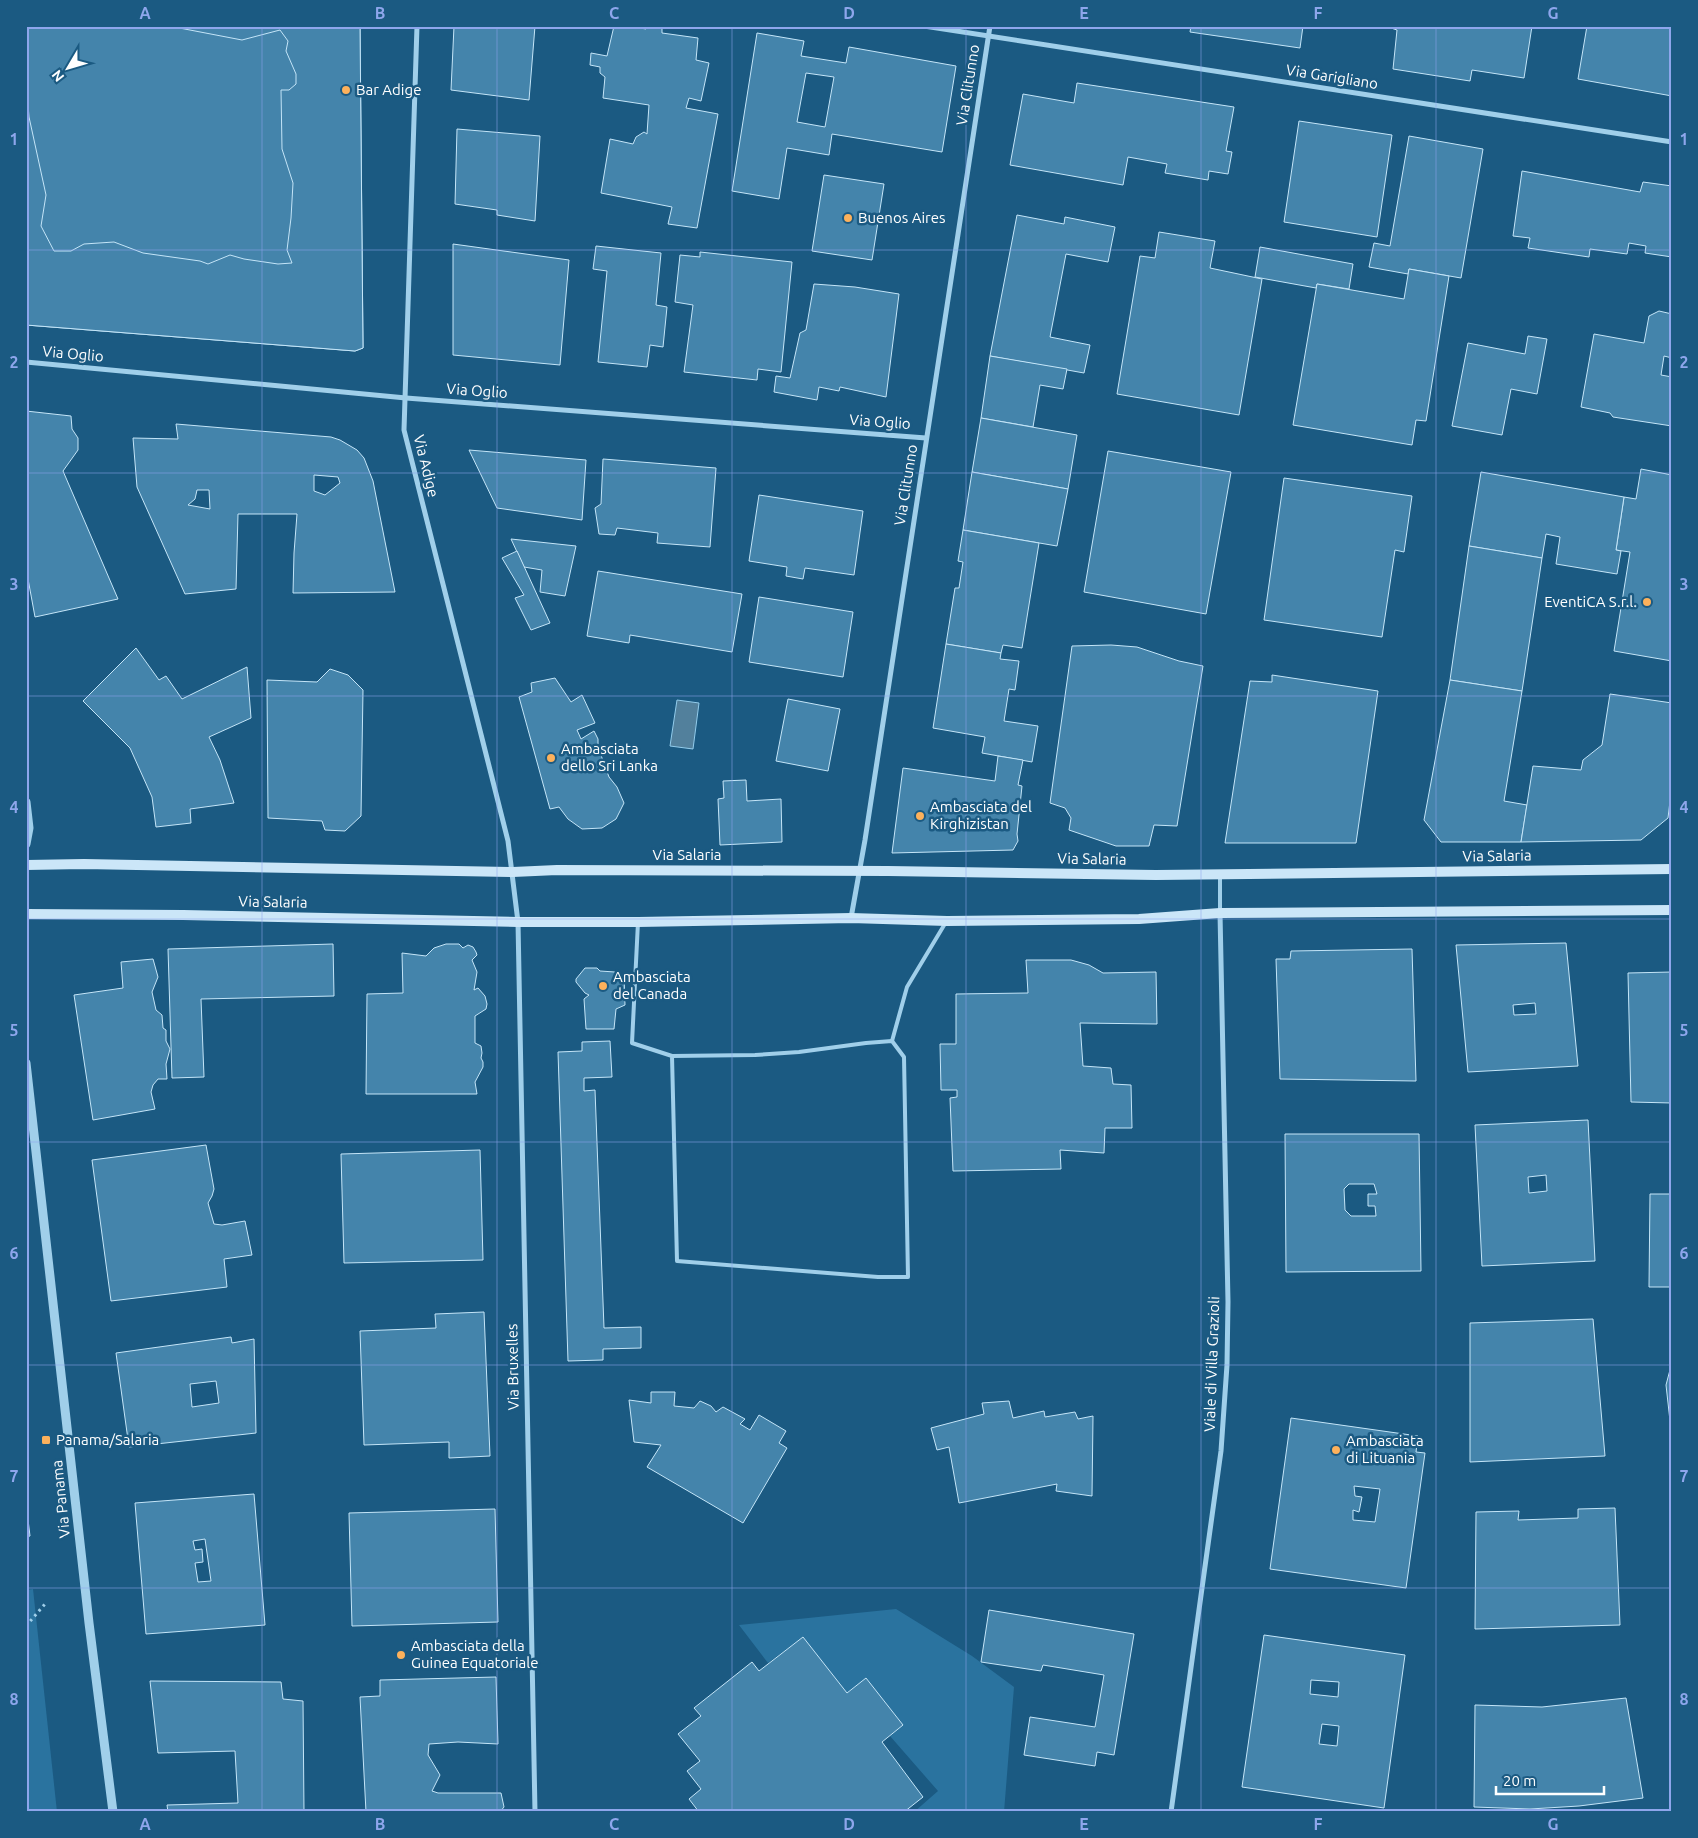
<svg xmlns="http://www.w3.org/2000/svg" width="1698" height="1838" font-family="Ubuntu,sans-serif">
<rect width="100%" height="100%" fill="#1b5a82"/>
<g fill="#2a739f">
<path d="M33,1589L57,1812H26V1590Z"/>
<path d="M896,1609L972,1656L1014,1687L1004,1812H914L938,1791L890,1736L903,1725L866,1678L847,1693L803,1637L768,1663L739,1625Z"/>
</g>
<path fill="#52809c" stroke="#92ccec" d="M677,700L699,703L693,749L670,746Z"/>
<g fill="#4484ab" stroke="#c4e5f8" fill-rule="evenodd">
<path d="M26,26H360L363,348L355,351L26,325Z"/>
<path d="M169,26H360L363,348L355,351L26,325V80L29,117L46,195L41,226L54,251H71L84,244L114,242L143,253L200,261L208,264L230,255L244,259L278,264L292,263L287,250L291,218L293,183L282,149L281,90H289L296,84V74L286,51L288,41L280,30L242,40Z"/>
<path d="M454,26H535L529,100L451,90Z"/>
<path d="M614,26H628L646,29V26H651L662,28V33L698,38L696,60L709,63L701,101L689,98L686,108L718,114L697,228L668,224L672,207L601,193L610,139L633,144L636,137L644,132L647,134L649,105L603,98L605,77L600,73V67L590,65L591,53L607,56Z"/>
<path d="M1191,26H1303L1300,48L1190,32Z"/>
<path d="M1385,26H1532L1524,78L1472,70L1470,81L1393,69L1397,30Z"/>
<path d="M1587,26H1672V96L1578,79Z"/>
<path d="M757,33L804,41L801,56L846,63L849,47L956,66L942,152L832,134L829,155L787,148L779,199L732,191ZM806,73L834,77L825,127L797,122Z"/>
<path d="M1077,83L1234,107L1226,151L1232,152L1228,174L1209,171L1208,180L1165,173L1167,164L1128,157L1123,185L1010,165L1023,94L1074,103Z"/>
<path d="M1299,121L1392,135L1377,237L1284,222Z"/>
<path d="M457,129L540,136L535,221L497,215V210L455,204Z"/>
<path d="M1409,136L1483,149L1461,278L1409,269L1408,274L1369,267L1374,243L1390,246Z"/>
<path d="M1522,171L1640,192L1643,182L1672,186V257L1645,253L1646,246L1629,243L1627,254L1590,249L1589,257L1528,248L1530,238L1513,236Z"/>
<path d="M824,175L884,184L872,260L812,251Z"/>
<path d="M1017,215L1064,224L1065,217L1115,227L1108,262L1066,254L1050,337L1090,345L1084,373L990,356Z"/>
<path d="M1159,232L1215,241L1210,268L1262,279L1239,415L1117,394L1140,256L1155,258Z"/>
<path d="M453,244L569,260L560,365L453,355Z"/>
<path d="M596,246L661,253L656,305L667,307L663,347L650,345L647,367L598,362L607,271L593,269Z"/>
<path d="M1260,247L1353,264L1349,289L1317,284L1316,288L1255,277Z"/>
<path d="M700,252L792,262L781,372L758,369L757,380L684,372L693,305L675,302L680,255L700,257Z"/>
<path d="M1409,269L1449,276L1426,421L1416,420L1412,445L1293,425L1317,284L1404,299Z"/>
<path d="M814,284L855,287L899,294L886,397L840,387L839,391L819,387L817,400L774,392L776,376L790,378L800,333L806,330Z"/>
<path d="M1659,311L1672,314V358L1664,356L1661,375L1672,377V426L1613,417L1610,413L1581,407L1594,334L1644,343L1649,316Z"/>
<path d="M1528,336L1547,339L1537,394L1511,389L1502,435L1452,426L1468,343L1525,354Z"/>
<path d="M990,356L1067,369L1063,389L1040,385L1033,427L981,418Z"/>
<path d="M26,411L71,416L72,429L78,438V450L63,471L118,599L35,617L26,568Z"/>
<path d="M981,418L1077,435L1068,489L972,472Z"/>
<path d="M176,424L331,437L340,440L357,450L364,458L373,481L395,592L293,593L294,553L297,514H238L236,589L185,594L137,487L133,438L178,439ZM314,475L338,477L340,483L325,495L314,491ZM197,490H209L210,509L188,505L195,499Z"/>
<path d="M469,450L586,460L582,520L497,508Z"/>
<path d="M1108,451L1231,472L1206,614L1084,592Z"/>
<path d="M603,459L716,468L710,547L657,543L658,533L617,528L615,535L599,534L595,508L601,504Z"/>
<path d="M1641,469L1672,475V661L1614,651L1630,552L1616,550L1624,497L1636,499Z"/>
<path d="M972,472L1068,489L1057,546L963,530Z"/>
<path d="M1481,472L1624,497L1616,550L1621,551L1617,574L1556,564L1560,537L1546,534L1542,558L1469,546Z"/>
<path d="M1284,478L1412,496L1404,552L1395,550L1382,637L1264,620Z"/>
<path d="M759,495L863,511L854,575L805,568L803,579L786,576L787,567L749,561Z"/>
<path d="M963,530L1039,543L1022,648L1003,645L1001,653L946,644L955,588H959L963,562L958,561Z"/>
<path d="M511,539L576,546L565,596L540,592L542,570L524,567Z"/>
<path d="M1469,546L1542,558L1522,691L1450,680Z"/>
<path d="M517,551L550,623L531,630L515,598L524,595L502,558Z"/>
<path d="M598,571L742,594L732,652L630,635L629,643L587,636Z"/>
<path d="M759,597L853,612L843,677L749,662Z"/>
<path d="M946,644L1001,653L1000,659L1019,661L1015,690L1009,689L1004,721L1038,726L1032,762L982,753L985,737L933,728Z"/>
<path d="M1111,645L1137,647L1179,661L1203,666L1177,826L1154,825L1149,846H1116L1069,830L1071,818L1065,808L1050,803L1072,646Z"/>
<path d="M136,648L159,680L166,676L182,699L247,667L251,718L209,737L220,760L234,803L190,809L191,823L156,827L152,797L130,748L83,701Z"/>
<path d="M330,669L348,675L363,690L361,816L345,831L325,830L322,821L268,818L267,680L317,682Z"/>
<path d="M1272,675L1378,691L1356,843H1225L1250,681L1272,682Z"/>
<path d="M555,678L571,702L582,695L595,723L577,730L581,739L594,731L598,739V747L609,777L617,787L624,803L616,819L602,828L582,829L568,819L559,807L550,809L519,697L532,692L531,683Z"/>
<path d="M1450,680L1522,691L1504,801L1527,805L1521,842H1441L1424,820Z"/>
<path d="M1610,694L1672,703V784L1668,818L1641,840L1521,842L1533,766L1581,770L1583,760L1602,745Z"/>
<path d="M788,699L840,709L828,771L776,761Z"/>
<path d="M998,756L1023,760L1018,785L1022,786L1017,834L1018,841L1013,850L892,853L903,768L995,781Z"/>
<path d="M746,780L747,801L781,799L782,842L720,845L718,799L724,798L723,781Z"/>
<path d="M1566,943L1578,1066L1468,1072L1456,945ZM1535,1003L1536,1014L1514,1015L1513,1005Z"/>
<path d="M333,944L334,996L201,999L204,1077L172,1078L168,949Z"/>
<path d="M446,944H459L463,948L468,945L473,947L476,952L477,955L472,960L477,972L474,990L478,988L485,996L487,1004L486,1009L475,1016V1043L481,1046L482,1053L481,1058L483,1062V1067L475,1082L477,1094H366L367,994L403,993L402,953L426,956L434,948Z"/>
<path d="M1412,949L1416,1081L1280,1079L1276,959H1290L1291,951Z"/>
<path d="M153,959L158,977L152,992L156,1010L162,1015L163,1028L166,1030V1041L170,1049L166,1064L167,1079H158L153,1085L151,1092L155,1109L93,1120L74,995L123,988L121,962Z"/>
<path d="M1026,960H1071L1089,965L1103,973L1156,972L1157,1024L1080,1023L1083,1066L1111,1068L1113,1084L1131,1085L1132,1128H1105L1104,1153L1060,1150L1061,1169L953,1171L950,1098L957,1097V1090H941L940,1044H956V994L1028,993Z"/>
<path d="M585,968H597L600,971L615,972V975L624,976L625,1005L616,1009L614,1029H586L584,999L589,995L585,993L576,982V979Z"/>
<path d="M1672,972V1103L1631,1102L1628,973Z"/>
<path d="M610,1041L612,1077L584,1078V1091L595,1090L604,1328L641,1327V1348L603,1349V1360L568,1361L558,1052L582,1051V1042Z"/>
<path d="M1588,1120L1595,1261L1482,1266L1475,1125ZM1546,1175L1547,1191L1529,1193L1528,1177Z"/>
<path d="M1285,1134H1419L1421,1271L1286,1272ZM1349,1184H1374L1377,1194H1368V1206H1375L1376,1216H1351L1345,1210L1344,1189Z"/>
<path d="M206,1145L214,1189L212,1196L208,1203L214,1224L222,1225L245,1221L252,1255L224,1259L227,1287L111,1301L92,1160Z"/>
<path d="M480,1150L483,1260L344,1263L341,1154Z"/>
<path d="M1650,1194H1672V1287H1649Z"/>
<path d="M484,1312L490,1456L449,1458V1442L364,1445L360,1331L436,1328L435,1314Z"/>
<path d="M1593,1319L1605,1456L1470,1462V1323Z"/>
<path d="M231,1337L232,1343L254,1339L256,1433L129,1447L116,1353ZM216,1381L219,1403L192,1407L190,1384Z"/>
<path d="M1671,1366H1672V1439L1666,1385Z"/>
<path d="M651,1392H675L674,1406L694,1408L700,1401L711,1406L716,1412L723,1407L745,1419L740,1424L750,1430L759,1415L786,1431L779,1443L787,1448L743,1523L647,1467L661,1445L634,1442L629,1400L651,1403Z"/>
<path d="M1009,1401L1013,1418L1044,1411L1045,1417L1075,1412L1078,1419L1093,1416L1092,1496L1056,1491L1057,1484L959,1503L949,1447L937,1450L931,1428L984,1414L982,1403Z"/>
<path d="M1291,1418L1418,1436L1416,1452L1425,1453L1406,1588L1270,1569ZM1354,1486L1380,1489L1375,1522L1353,1520V1510L1359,1512L1362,1497L1355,1496Z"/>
<path d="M254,1494L265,1625L146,1634L135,1503ZM205,1539L211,1581L198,1582L195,1563L203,1562L202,1549L195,1550L193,1541Z"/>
<path d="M26,1503L30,1536L26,1537Z"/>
<path d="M1615,1508L1620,1625L1475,1629L1476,1512L1519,1511L1518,1520L1578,1518V1509Z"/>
<path d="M495,1509L498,1622L352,1626L349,1513Z"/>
<path d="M989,1610L1134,1634L1114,1755L1097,1752L1095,1766L1024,1755L1030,1717L1095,1727L1104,1675L1043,1665L1041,1671L981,1662Z"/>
<path d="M1264,1635L1405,1655L1384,1808L1242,1787ZM1311,1680L1339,1682L1338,1697L1310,1694ZM1322,1724L1339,1726L1337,1746L1319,1744Z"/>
<path d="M803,1637L847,1693L866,1678L903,1725L882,1742L923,1797L904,1812H699L689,1799L701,1789L687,1771L700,1761L678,1734L701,1716L694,1708L752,1662L759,1671Z"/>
<path d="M496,1677L498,1744L458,1742L429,1744L428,1755L440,1775L432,1791L438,1793H501L504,1807L500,1812H366L360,1697L380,1696V1680Z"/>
<path d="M150,1681L281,1682L283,1699L303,1701L304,1812H168L167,1805L238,1803L235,1751L158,1753Z"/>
<path d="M1626,1698L1643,1798L1579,1806L1530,1809L1474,1807L1475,1705L1542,1707Z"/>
</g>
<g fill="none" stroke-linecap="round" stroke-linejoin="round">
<path stroke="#a0cfea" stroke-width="3" stroke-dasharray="2.5 4" stroke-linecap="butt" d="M26,1626L45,1604"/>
<g stroke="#a0cfea" stroke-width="4">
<path d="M1220,875V913"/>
<path d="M638,922L632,1043L672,1056L755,1055L799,1052L866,1043L892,1041L904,1057L908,1277H878L677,1261L672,1056"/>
<path d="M892,1041L907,987L946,922"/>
</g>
<g stroke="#a0cfea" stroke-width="5">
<path d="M417,26L404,430L508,841L518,922L535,1812"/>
<path d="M924,26L1672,142"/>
<path d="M26,362L406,398L926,438"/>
<path d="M851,918L865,840L990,26"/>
<path d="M1171,1812L1221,1451L1227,1365L1228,1302L1220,913"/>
</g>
<g stroke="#a0cfea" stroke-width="9">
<path d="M26,802L29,828L26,844"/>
<path d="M26,1063L89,1623L113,1812"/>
</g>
<g stroke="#cbe6f8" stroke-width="10">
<path d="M26,865L84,864L513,872L557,870L888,871L1156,875L1672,869"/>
<path d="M26,914L183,915L518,922H638L851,918L947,921L1139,919L1220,913L1672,910"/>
</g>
</g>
<path fill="none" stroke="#8ea6ec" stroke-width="1" stroke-opacity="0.55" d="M262,26V1812M497,26V1812M732,26V1812M966,26V1812M1201,26V1812M1436,26V1812M26,250H1672M26,473H1672M26,696H1672M26,919H1672M26,1142H1672M26,1365H1672M26,1588H1672"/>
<g fill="#fcb15c" stroke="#1b5a82" stroke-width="2">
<circle cx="346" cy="90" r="5"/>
<circle cx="848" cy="218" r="5"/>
<circle cx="1647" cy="602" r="5"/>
<circle cx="551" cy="758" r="5"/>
<circle cx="920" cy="816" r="5"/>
<circle cx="603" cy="986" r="5"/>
<rect x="41" y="1435" width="10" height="10" rx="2.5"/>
<circle cx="1336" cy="1450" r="5"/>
<circle cx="401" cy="1655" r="5"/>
</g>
<g text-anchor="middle" stroke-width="5" stroke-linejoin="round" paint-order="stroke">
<g font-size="15" fill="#fff" stroke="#1b5a82">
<text transform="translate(1332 77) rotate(9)" y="5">Via Garigliano</text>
<text transform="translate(968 85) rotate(-81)" y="5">Via Clitunno</text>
<text transform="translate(73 354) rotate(5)" y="5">Via Oglio</text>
<text transform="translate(477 391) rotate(4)" y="5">Via Oglio</text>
<text transform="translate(880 422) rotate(4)" y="5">Via Oglio</text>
<text transform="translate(426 466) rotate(76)" y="5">Via Adige</text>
<text transform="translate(906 485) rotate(-81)" y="5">Via Clitunno</text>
<text x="687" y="860">Via Salaria</text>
<text transform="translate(1497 856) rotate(-1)" y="5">Via Salaria</text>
<text transform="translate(1092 859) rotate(1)" y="5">Via Salaria</text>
<text transform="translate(273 902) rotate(1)" y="5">Via Salaria</text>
<text transform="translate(1212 1364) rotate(-88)" y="5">Viale di Villa Grazioli</text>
<text transform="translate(513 1367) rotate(-91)" y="5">Via Bruxelles</text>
<text transform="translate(61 1499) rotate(-96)" y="5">Via Panama</text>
</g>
<g font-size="15" fill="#fff" stroke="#1b5a82" text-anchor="start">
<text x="356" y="95">Bar Adige</text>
<text x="858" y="223">Buenos Aires</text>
<text x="1637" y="607" text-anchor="end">EventiCA S.r.l.</text>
<text x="561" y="754">Ambasciata<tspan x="561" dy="17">dello Sri Lanka</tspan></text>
<text x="930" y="812">Ambasciata del<tspan x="930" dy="17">Kirghizistan</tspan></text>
<text x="613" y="982">Ambasciata<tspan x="613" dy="17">del Canada</tspan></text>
<text x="56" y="1445">Panama/Salaria</text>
<text x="1346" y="1446">Ambasciata<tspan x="1346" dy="17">di Lituania</tspan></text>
<text x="411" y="1651">Ambasciata della<tspan x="411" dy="17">Guinea Equatoriale</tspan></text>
</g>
</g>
<rect width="1698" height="1838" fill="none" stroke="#1b5a82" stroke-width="55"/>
<g transform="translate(68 68) rotate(232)" stroke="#1b5a82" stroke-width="4" paint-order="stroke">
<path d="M0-4L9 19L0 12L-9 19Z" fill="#ffffff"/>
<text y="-8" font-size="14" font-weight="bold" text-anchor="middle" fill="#ffffff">N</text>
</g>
<path d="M1496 1786v8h108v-8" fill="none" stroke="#ffffff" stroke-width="2.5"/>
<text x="1503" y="1786" font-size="15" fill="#ffffff" stroke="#1b5a82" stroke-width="4" paint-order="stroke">20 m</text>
<rect x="28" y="28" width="1642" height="1782" fill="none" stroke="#8ea6ec" stroke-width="2"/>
<g font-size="16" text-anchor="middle" font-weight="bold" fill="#8ea6ec">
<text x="145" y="19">A</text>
<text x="380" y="19">B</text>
<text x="614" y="19">C</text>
<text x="849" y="19">D</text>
<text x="1084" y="19">E</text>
<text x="1318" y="19">F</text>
<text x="1553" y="19">G</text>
<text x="14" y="145">1</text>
<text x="1684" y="145">1</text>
<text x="14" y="368">2</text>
<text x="1684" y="368">2</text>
<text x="14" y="590">3</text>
<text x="1684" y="590">3</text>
<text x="14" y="813">4</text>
<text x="1684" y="813">4</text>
<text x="14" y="1036">5</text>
<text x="1684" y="1036">5</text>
<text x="14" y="1259">6</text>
<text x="1684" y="1259">6</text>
<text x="14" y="1482">7</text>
<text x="1684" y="1482">7</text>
<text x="14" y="1705">8</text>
<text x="1684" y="1705">8</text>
<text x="145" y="1830">A</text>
<text x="380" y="1830">B</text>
<text x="614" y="1830">C</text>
<text x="849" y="1830">D</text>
<text x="1084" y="1830">E</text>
<text x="1318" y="1830">F</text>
<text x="1553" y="1830">G</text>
</g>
</svg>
